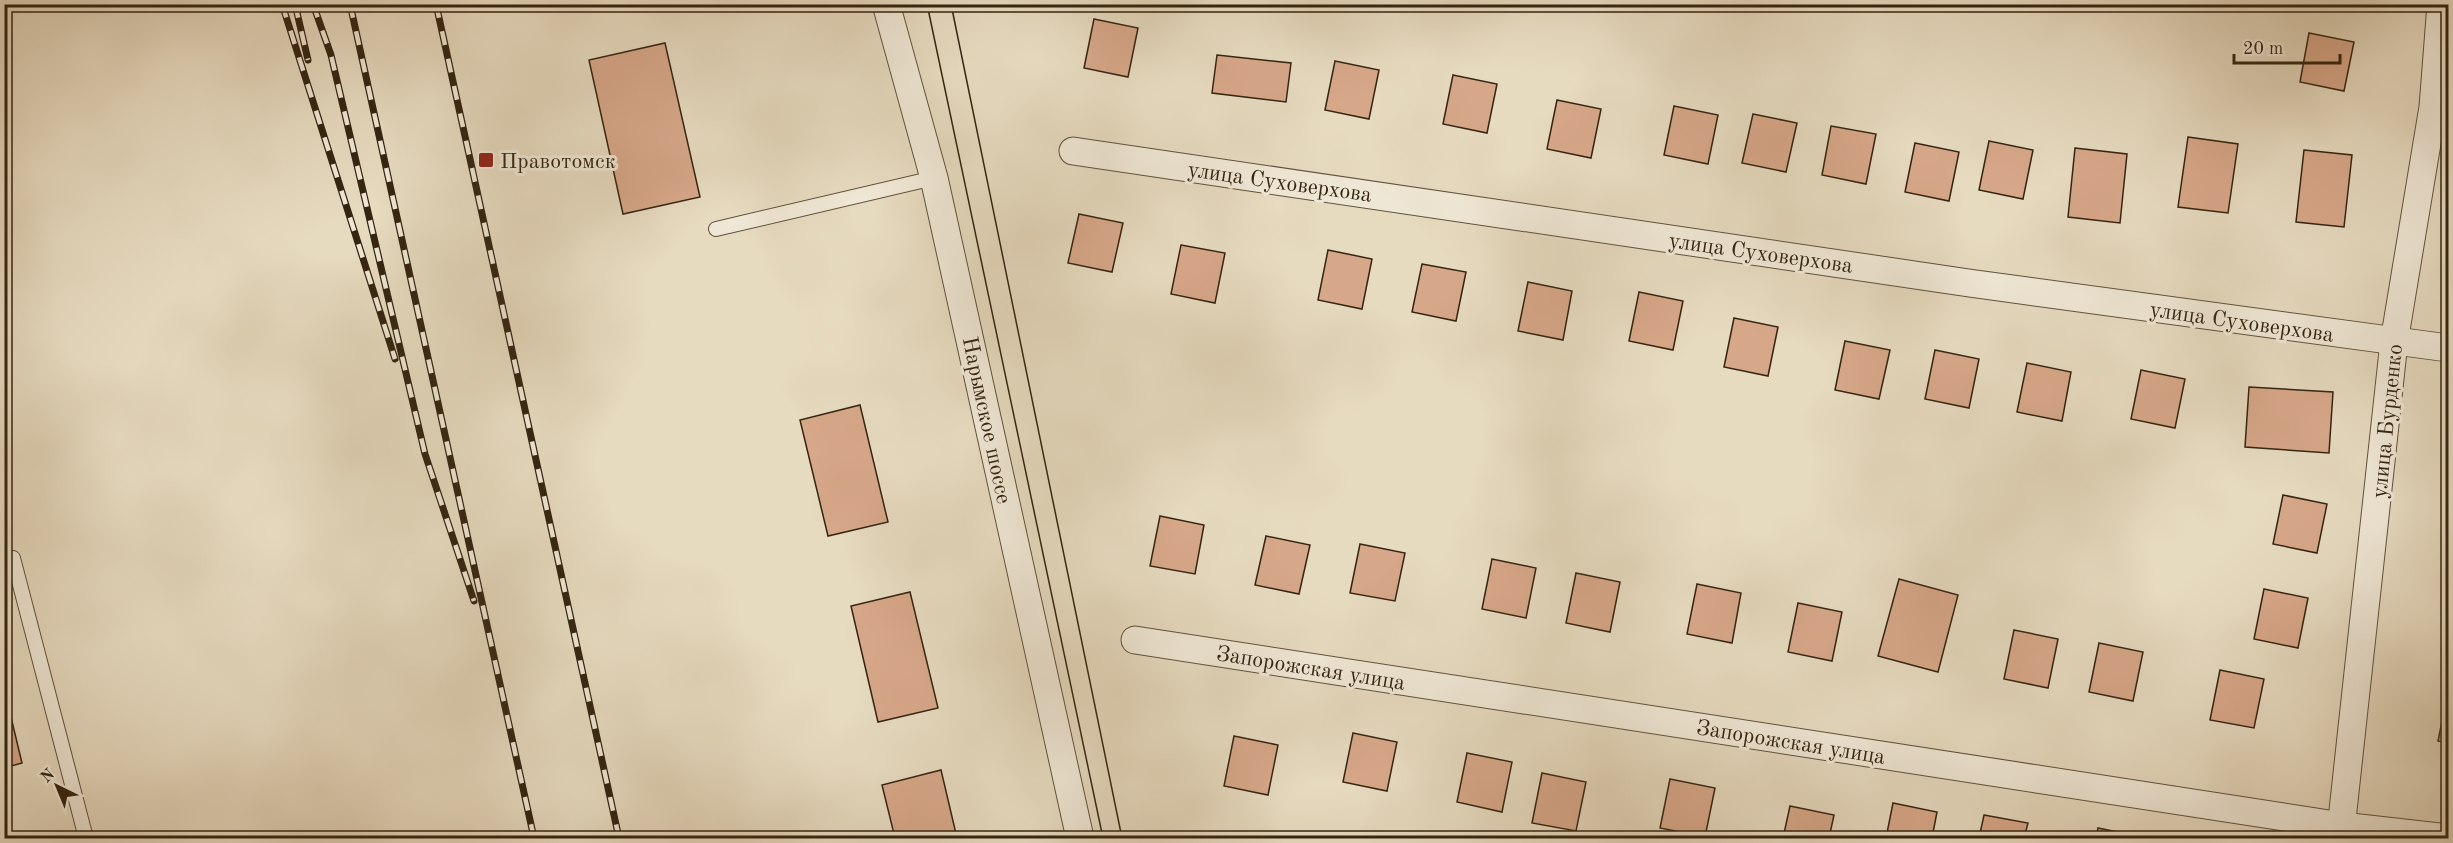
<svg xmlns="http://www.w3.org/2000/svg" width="2453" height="843" font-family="'Old Standard TT',serif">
<rect width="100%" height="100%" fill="#e6dabf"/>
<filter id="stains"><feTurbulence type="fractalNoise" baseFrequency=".00333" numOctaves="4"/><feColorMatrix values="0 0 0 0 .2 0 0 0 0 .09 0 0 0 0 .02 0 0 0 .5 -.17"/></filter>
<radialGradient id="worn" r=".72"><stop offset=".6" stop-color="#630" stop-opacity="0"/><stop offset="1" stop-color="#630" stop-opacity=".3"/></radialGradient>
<g fill="#d7a789" stroke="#342511" stroke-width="1.5">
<path d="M1094,19L1138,28L1128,77L1084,68Z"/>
<path d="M2309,33L2354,42L2344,91L2300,82Z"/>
<path d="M665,43L700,197L623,214L589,60Z"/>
<path d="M1217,55L1291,63L1286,102L1212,93Z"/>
<path d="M1335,61L1379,70L1369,119L1325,110Z"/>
<path d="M1453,75L1497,84L1487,133L1443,124Z"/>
<path d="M1557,100L1601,109L1591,158L1547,149Z"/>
<path d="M1674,106L1718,115L1708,164L1664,155Z"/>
<path d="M1753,114L1797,123L1786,172L1742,163Z"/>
<path d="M1831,126L1876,134L1866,184L1822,175Z"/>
<path d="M2188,137L2238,144L2228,213L2178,207Z"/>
<path d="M1989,141L2033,150L2023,199L1979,190Z"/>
<path d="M1915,143L1959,152L1949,201L1905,192Z"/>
<path d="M2075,148L2127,154L2120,223L2068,217Z"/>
<path d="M2304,150L2352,155L2344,227L2296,222Z"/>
<path d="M1079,214L1123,223L1112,272L1068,263Z"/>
<path d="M1181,245L1225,253L1215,303L1171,294Z"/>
<path d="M1328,250L1372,259L1362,309L1318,300Z"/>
<path d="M1422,264L1466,272L1456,321L1412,312Z"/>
<path d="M1528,282L1572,291L1563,340L1518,331Z"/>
<path d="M1639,292L1683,301L1673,350L1629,341Z"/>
<path d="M1734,318L1778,327L1768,376L1724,367Z"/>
<path d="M1845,341L1890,350L1879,399L1835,390Z"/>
<path d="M1935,350L1979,359L1969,408L1925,399Z"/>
<path d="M2027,363L2071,372L2062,421L2017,412Z"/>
<path d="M2141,370L2185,379L2175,428L2131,419Z"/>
<path d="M2249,387L2333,392L2329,453L2245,447Z"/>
<path d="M860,405L888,522L828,536L800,420Z"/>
<path d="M2283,495L2327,504L2317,553L2273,544Z"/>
<path d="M1160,516L1204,525L1195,574L1150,566Z"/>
<path d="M1266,536L1310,545L1299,594L1255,585Z"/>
<path d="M1360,544L1405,553L1395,601L1350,593Z"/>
<path d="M1492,559L1536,568L1526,618L1482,609Z"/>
<path d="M1576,573L1620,582L1610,632L1566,623Z"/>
<path d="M1899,579L1958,595L1938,672L1878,656Z"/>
<path d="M1697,584L1741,593L1732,643L1687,634Z"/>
<path d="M2264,589L2308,598L2298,648L2254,639Z"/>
<path d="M910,592L938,708L878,722L851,606Z"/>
<path d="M1798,603L1842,612L1832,661L1788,652Z"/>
<path d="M2014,630L2058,639L2048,688L2004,679Z"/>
<path d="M2099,643L2143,652L2133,701L2089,692Z"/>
<path d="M2220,670L2264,679L2254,728L2210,720Z"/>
<path d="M4,688L22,763L4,768Z"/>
<path d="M2448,692V743L2438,741Z"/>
<path d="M1353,733L1397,742L1387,791L1343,782Z"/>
<path d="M1234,736L1278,745L1268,795L1224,786Z"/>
<path d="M1467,753L1512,762L1502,812L1457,802Z"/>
<path d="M941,770L957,838H895L882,785Z"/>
<path d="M1542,773L1586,782L1576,831L1532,823Z"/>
<path d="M1670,779L1715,788L1705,837L1660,828Z"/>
<path d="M1893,803L1937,812L1932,838H1886Z"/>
<path d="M1790,806L1834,815L1829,838H1783Z"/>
<path d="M1984,815L2028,823L2024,838H1979Z"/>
<path d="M2098,828L2142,837L2141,838H2096Z"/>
</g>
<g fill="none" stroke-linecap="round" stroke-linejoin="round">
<defs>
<g id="service">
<path d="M716,229L934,178"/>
<path d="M4,560L13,558L86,838"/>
</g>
<g id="minor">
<path d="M886,4L934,178L1080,838"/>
<path d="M1073,151L1969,283L2448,348"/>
<path d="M1135,640L2342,826L2448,838"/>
<path d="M2340,838L2394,342L2433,107L2441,4"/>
</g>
</defs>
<use href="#service" stroke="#60523c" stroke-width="16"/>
<use href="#minor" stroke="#60523c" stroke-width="29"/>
<use href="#service" stroke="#efe7d5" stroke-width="14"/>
<use href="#minor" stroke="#efe7d5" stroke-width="27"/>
<g stroke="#342511" stroke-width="1.5">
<path d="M927,4L1103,838"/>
<path d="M951,4L1122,838"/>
</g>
<defs>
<g id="rail">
<path d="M282,4L395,359"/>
<path d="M295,4L308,60"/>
<path d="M313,4L331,55L425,454L474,601"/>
<path d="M350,4L534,838"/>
<path d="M436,4L619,838"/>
</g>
</defs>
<use href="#rail" stroke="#342511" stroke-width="7"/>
<use href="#rail" stroke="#efe7d5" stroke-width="4.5" stroke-dasharray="14" stroke-linecap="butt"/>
</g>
<rect fill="#8f2418" stroke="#efe7d5" stroke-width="2" x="478" y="152" width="16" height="16" rx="3"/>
<g text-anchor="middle" stroke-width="6" stroke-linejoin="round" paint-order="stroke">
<g font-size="22" fill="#342511" stroke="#efe7d5" text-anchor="start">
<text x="500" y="168">Правотомск</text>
</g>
<g font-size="22" fill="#342511" stroke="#efe7d5">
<text transform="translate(1280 181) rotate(8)" y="8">улица Суховерхова</text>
<text transform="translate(1761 252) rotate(8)" y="8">улица Суховерхова</text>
<text transform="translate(2242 321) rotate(8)" y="8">улица Суховерхова</text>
<text transform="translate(988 420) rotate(78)" y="8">Нарымское шоссе</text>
<text transform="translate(2386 421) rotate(-84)" y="8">улица Бурденко</text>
<text transform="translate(1311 667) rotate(9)" y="8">Запорожская улица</text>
<text transform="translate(1791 741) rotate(9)" y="8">Запорожская улица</text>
</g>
</g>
<rect width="2453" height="843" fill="none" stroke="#e6dabf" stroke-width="24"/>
<rect x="6" y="6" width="2441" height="831" fill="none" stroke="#342511" stroke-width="3"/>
<rect x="12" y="12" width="2429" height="819" fill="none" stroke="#342511" stroke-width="1.5"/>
<g transform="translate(57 786) rotate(317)" stroke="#efe7d5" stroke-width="4.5" paint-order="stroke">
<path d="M0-4.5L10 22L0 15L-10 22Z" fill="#342511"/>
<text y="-9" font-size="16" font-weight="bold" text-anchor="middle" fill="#342511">N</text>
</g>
<path d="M2234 54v9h106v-9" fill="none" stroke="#342511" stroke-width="3"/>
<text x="2243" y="54" font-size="18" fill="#342511" stroke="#efe7d5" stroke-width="4.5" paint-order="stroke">20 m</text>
<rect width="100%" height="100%" filter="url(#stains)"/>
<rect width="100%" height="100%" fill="url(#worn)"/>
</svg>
